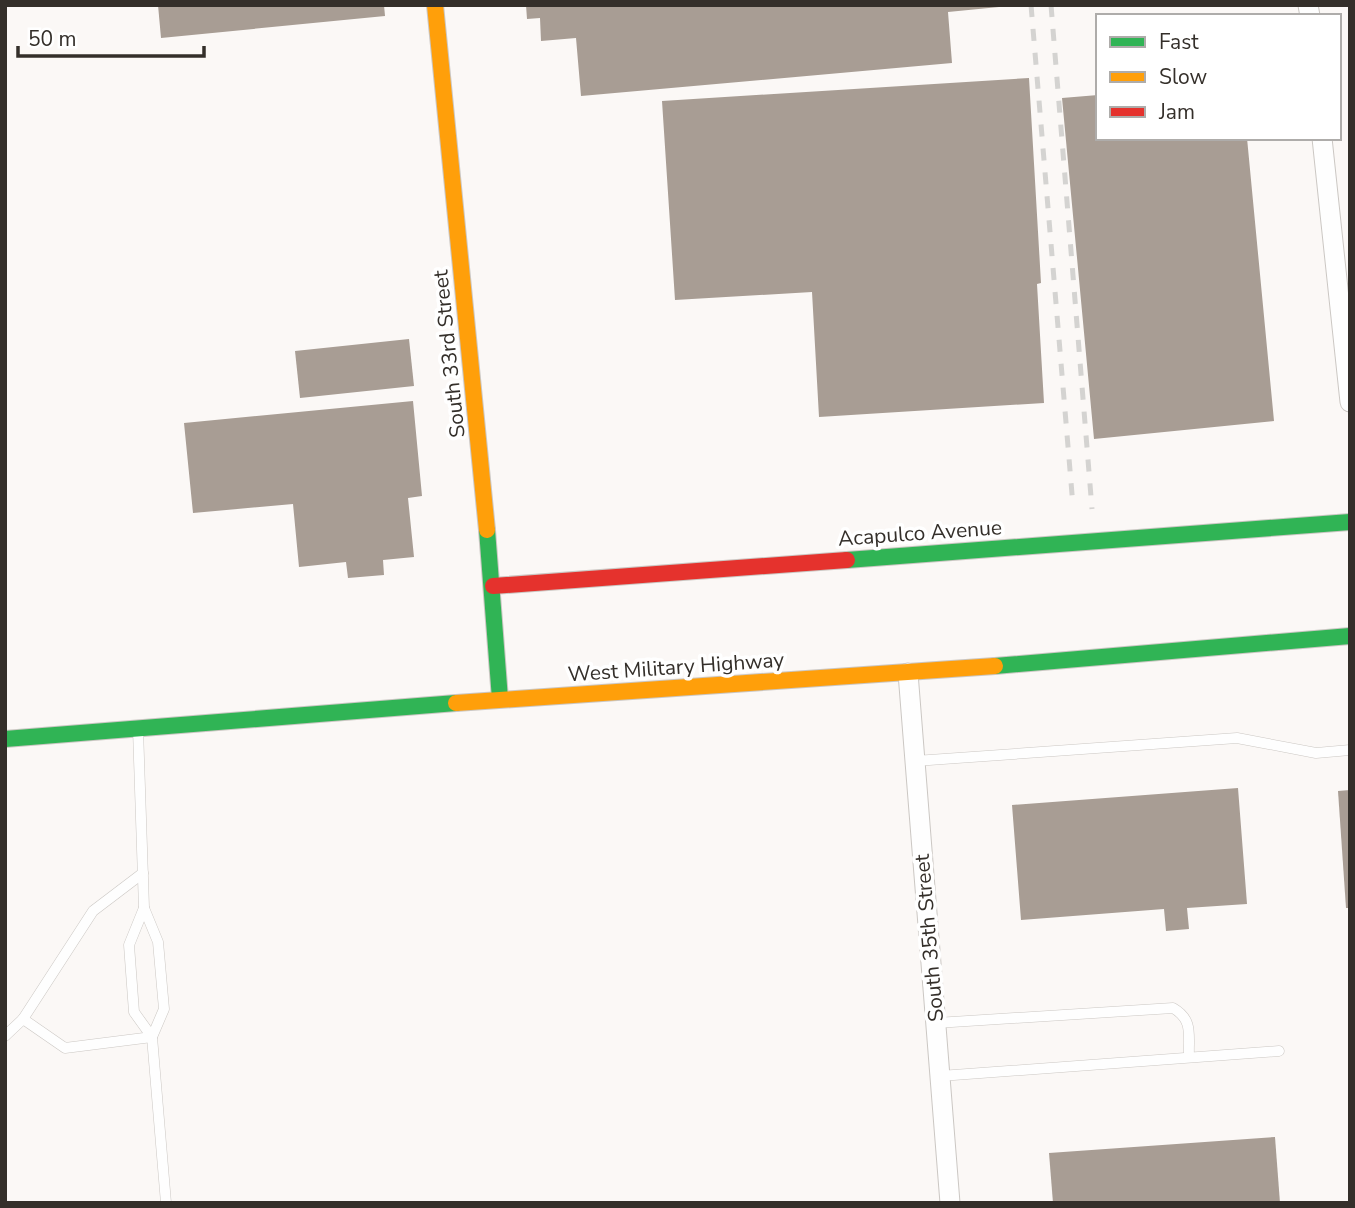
<svg xmlns="http://www.w3.org/2000/svg" width="1355" height="1208" font-family="'Nunito Sans',sans-serif">
<rect width="100%" height="100%" fill="#fbf8f6"/>
<g fill="#a89d94">
<path d="M158,5H384L385,16L161,38Z"/>
<path d="M526,5H999V7L948,12L952,63L581,96L576,38L541,41L540,18L527,19Z"/>
<path d="M1029,78L1041,283L1037,284L1044,403L819,417L812,292L675,300L662,101Z"/>
<path d="M1098,95V138H1247L1274,421L1094,439L1062,98Z"/>
<path d="M409,339L414,386L300,398L295,351Z"/>
<path d="M413,401L422,496L408,498L414,557L383,560L384,575L348,578L346,562L299,567L293,504L193,513L184,423Z"/>
<path d="M1238,788L1247,904L1187,908L1189,929L1166,931L1164,909L1021,920L1012,805Z"/>
<path d="M1350,790V908H1346L1338,791Z"/>
<path d="M1275,1137L1280,1203H1053L1049,1153Z"/>
</g>
<g fill="none" stroke-linecap="round" stroke-linejoin="round">
<defs>
<g id="lane">
<path d="M138,729L144,908L129,945L134,1012L152,1037"/>
<path d="M915,761L1237,738L1316,753L1350,750"/>
<path d="M143,873L93,911L23,1019L65,1048L152,1037"/>
<path d="M144,908L158,942L164,1009L152,1037L166,1203"/>
<path d="M936,1023L1173,1008C1194,1020 1188,1036 1189,1057"/>
<path d="M5,1036L23,1019"/>
<path d="M940,1076L1279,1051"/>
</g>
<g id="street">
<path d="M1308,5L1310,16"/>
<path d="M1322,138L1350,402"/>
<path d="M908,673L950,1203"/>
</g>
<g id="fast">
<path d="M487,530L500,699"/>
<path d="M847,560L1350,522"/>
<path d="M995,666L1350,636"/>
<path d="M5,739L456,703"/>
</g>
<g id="slow">
<path d="M435,5L487,530"/>
<path d="M456,703L995,666"/>
</g>
<path id="jam" d="M493,586L847,560"/>
</defs>
<use href="#lane" stroke="#cbc7c3" stroke-width="11"/>
<use href="#street" stroke="#cbc7c3" stroke-width="21"/>
<use href="#fast" stroke="#cbc7c3" stroke-width="18"/>
<use href="#slow" stroke="#cbc7c3" stroke-width="18"/>
<use href="#jam" stroke="#cbc7c3" stroke-width="18"/>
<use href="#lane" stroke="#fefefe" stroke-width="10"/>
<use href="#street" stroke="#fefefe" stroke-width="19"/>
<use href="#fast" stroke="#30b455" stroke-width="16"/>
<use href="#slow" stroke="#ff9f0a" stroke-width="16"/>
<use href="#jam" stroke="#e5322d" stroke-width="16"/>
<g stroke="#d4d3d1" stroke-width="5" stroke-dasharray="12 12" stroke-linecap="butt">
<path d="M1031,5L1073,506"/>
<path d="M1051,5L1092,509"/>
</g>
</g>
<g text-anchor="middle" stroke-width="7" stroke-linejoin="round" paint-order="stroke">
<g font-size="21" fill="#342f2a" stroke="#fff">
<text transform="translate(449 354) rotate(-96)" y="7">South 33rd Street</text>
<text transform="translate(920 533) rotate(-4)" y="7">Acapulco Avenue</text>
<text transform="translate(676 667) rotate(-4)" y="7">West Military Highway</text>
<text transform="translate(929 938) rotate(-95)" y="7">South 35th Street</text>
</g>
</g>
<rect width="1355" height="1208" fill="none" stroke="#342f2a" stroke-width="14"/>
<rect x="1096" y="14" width="245" height="126" fill="#ffffff" stroke="#aeacaa" stroke-width="2"/>
<rect x="1110" y="37" width="35" height="10" fill="#30b455" stroke="#aeacaa" stroke-width="2"/>
<text x="1159" y="49" font-size="21" fill="#342f2a">Fast</text>
<rect x="1110" y="72" width="35" height="10" fill="#ff9f0a" stroke="#aeacaa" stroke-width="2"/>
<text x="1159" y="84" font-size="21" fill="#342f2a">Slow</text>
<rect x="1110" y="107" width="35" height="10" fill="#e5322d" stroke="#aeacaa" stroke-width="2"/>
<text x="1159" y="119" font-size="21" fill="#342f2a">Jam</text>
<path d="M18 46v10h186v-10" fill="none" stroke="#342f2a" stroke-width="3.5"/>
<text x="28" y="46" font-size="21" fill="#342f2a" stroke="#ffffff" stroke-width="5" paint-order="stroke">50 m</text>
</svg>
